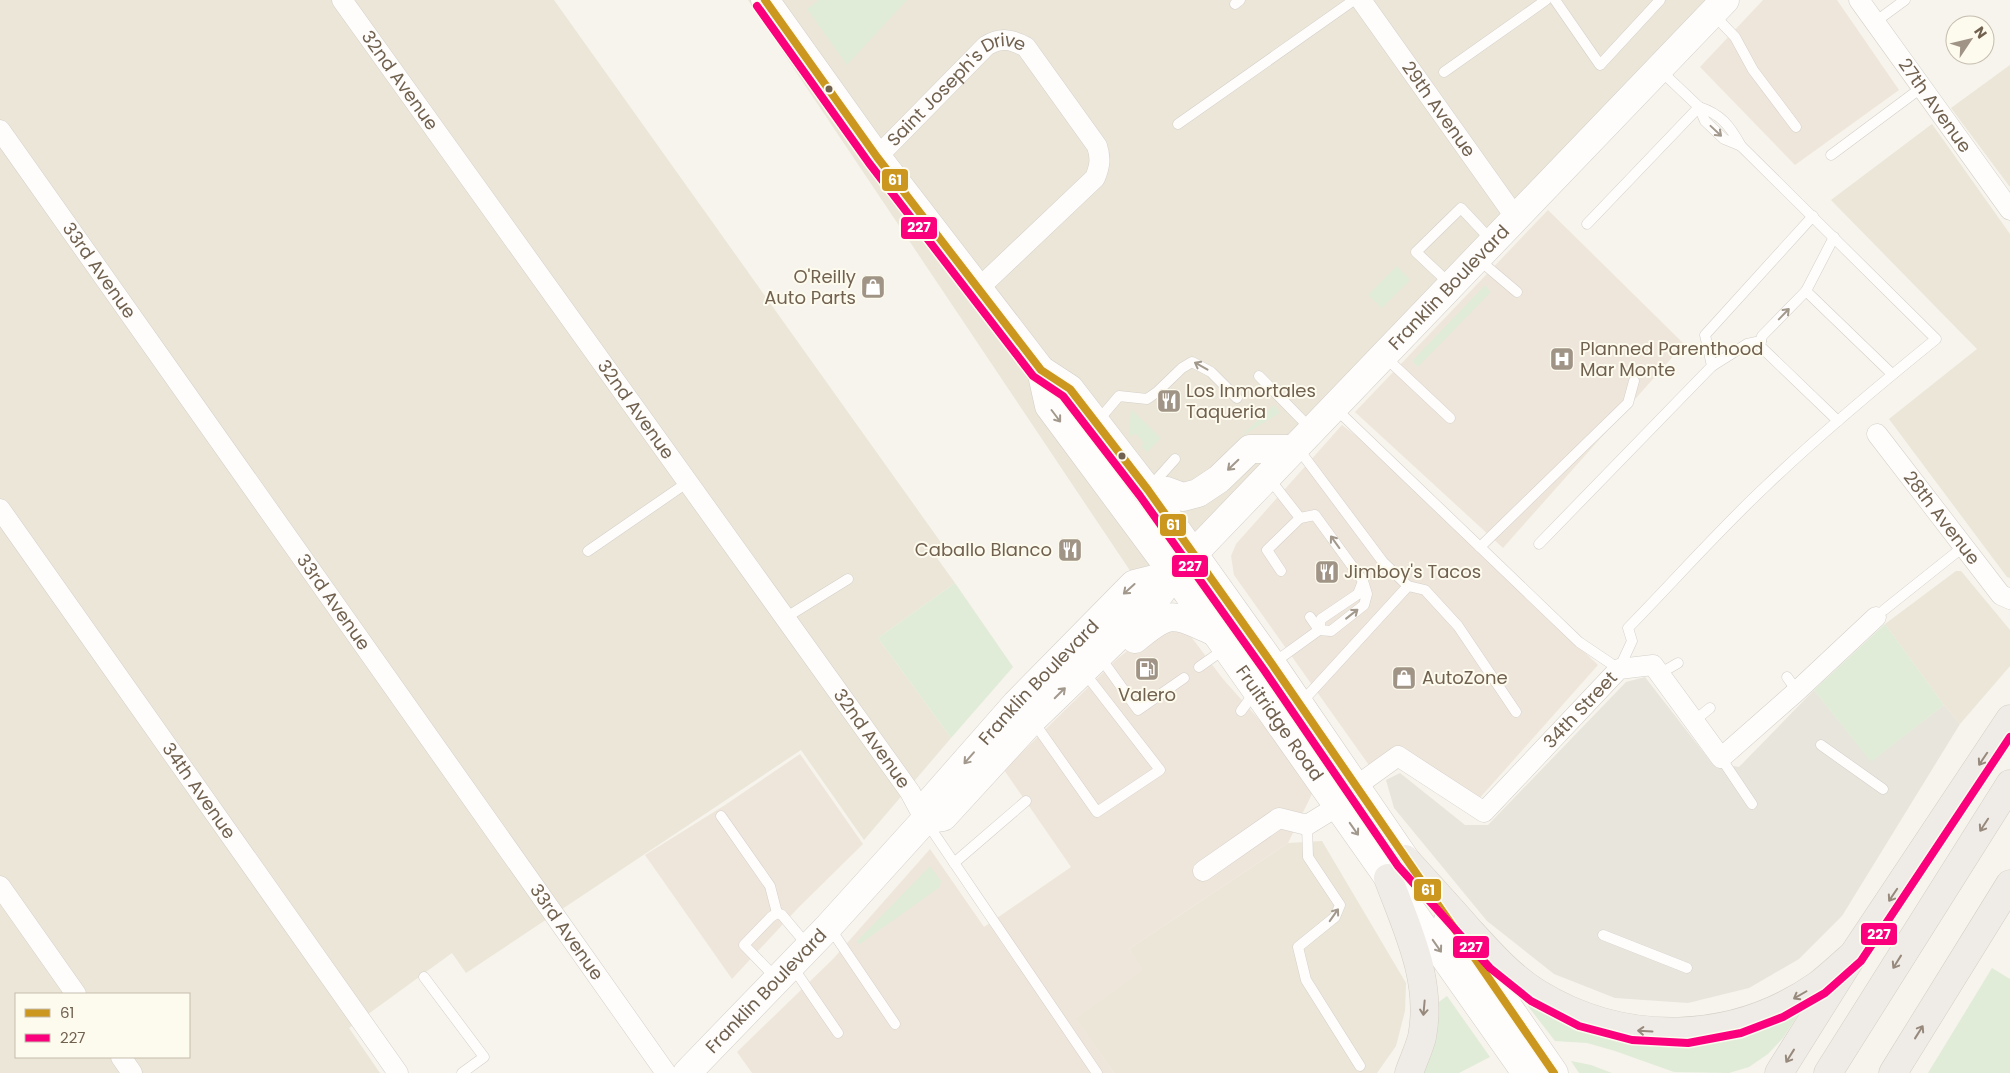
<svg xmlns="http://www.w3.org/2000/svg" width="2010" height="1073" font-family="Poppins,sans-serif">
<rect width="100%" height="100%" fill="#f6f4ec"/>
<g fill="#ece6d9" fill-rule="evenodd">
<path d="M0,0H554L942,544L932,551L955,583L878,638L951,738L864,840L801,750L466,973L452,953L349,1028L380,1073H0ZM16,994H189V1057H16Z"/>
<path d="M748,0H1713L1149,599Z"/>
<path d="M2010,65V187L1951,108Z"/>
<path d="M1932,124L2010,234V578L2007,577L1889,419L1977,349L1831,200Z"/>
<path d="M1956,571H1961L2010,630V666L1960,724L1944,705L1885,624Z"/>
<path d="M1322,841L1406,983L1405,1011L1396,1046L1377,1073H1114L1075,1018L1142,970L1129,949L1288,843Z"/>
</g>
<g fill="#efe6db">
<path d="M1763,0H1837L1899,90L1795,165L1700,67Z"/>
<path d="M1548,210L1684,344L1503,548L1355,412Z"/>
<path d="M1342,425L1367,444L1598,665L1478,800L1400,750L1371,768L1234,575L1231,556L1236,544Z"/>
<path d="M1156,628L1186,630L1223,679L1264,725L1312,794L1288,843L1129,949L1143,970L1076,1018L1114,1073H752L737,1052L833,959L930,849L984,927L1071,867L1004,770L1117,659Z"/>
<path d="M800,754L863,844L798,908L732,979L645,855L725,805Z"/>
</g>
<path fill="#e8e5dd" d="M1645,677L1711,762L1739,767L1814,690L1871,761L1944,705L1960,724L1842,916L1799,959L1749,988L1688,1003L1615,998L1554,974L1487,921L1394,808L1386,780L1400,773L1465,825H1488L1626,682Z"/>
<g fill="#e1ecd8">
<path d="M819,0H907L847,65L807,9Z"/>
<path d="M1397,266L1410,280L1382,308L1368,295Z"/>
<path d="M1485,285L1491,292L1418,367L1412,361Z"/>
<path d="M1274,405L1280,413L1240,437Z"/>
<path d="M1131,409L1161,438L1147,452L1141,446L1144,443L1135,433L1131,437L1129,434Z"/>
<path d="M955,583L1013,667L951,738L878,638Z"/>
<path d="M1885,624L1944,705L1871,762L1814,690Z"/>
<path d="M930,866L941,881L940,887L860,944L856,942Z"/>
<path d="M1992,968L2010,979V1073H1928Z"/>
<path d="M1510,983L1598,1028L1788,1008L1798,1015L1783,1038L1768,1054L1749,1067L1729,1073L1674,1072L1615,1051L1587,1043L1555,1041Z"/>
<path d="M1447,996L1490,1057L1459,1073H1418L1436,1004Z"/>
<path d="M1571,1061L1591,1065L1612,1073H1579Z"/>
</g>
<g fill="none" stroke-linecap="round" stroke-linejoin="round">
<defs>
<g id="lane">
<path d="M1555,0L1600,65L1660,0"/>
<path d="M1235,4L1240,0"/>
<path d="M1713,14L1735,37L1753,70L1796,127"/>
<path d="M1875,22L1905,0"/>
<path d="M1660,70L1699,107L1705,121L1724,139L1741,146"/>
<path d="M1444,72L1546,0"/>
<path d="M1178,124L1354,0"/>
<path d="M1831,155L1921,88"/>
<path d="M1587,224L1699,107"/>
<path d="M1834,237L1806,291L1892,374"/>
<path d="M1478,259L1517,292"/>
<path d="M1450,284L1416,252L1461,208L1492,241"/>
<path d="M1806,291L1762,336L1760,346L1838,421"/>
<path d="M1384,356L1450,418"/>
<path d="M1712,366L1747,344L1761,341"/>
<path d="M1259,376L1311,429"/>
<path d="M1335,408L1579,642L1619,669L1632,641L1628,628C1674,581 1718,531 1766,486C1820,434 1878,386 1936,339L1741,146C1730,126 1721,114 1699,107"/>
<path d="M1097,422L1119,396L1147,399L1157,392L1182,368L1192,362L1211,372L1237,398"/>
<path d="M1297,447L1383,562L1408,586L1425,590L1458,626L1516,712"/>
<path d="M1268,477L1300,518L1267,550L1281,571"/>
<path d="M1150,487L1175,459"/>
<path d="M1300,518L1315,515L1363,581L1367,594L1364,605L1331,631L1319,630L1321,619L1358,594L1363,581"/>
<path d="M1539,544L1712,366L1705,335L1813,216"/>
<path d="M1480,547L1628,403L1634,381"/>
<path d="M588,551L688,482"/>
<path d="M1884,610L1963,547"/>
<path d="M785,618L848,579"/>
<path d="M1105,664L1138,710L1184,678"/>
<path d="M1272,664L1319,630L1310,617"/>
<path d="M1199,667L1226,648"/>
<path d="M1659,674L1678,663"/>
<path d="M1787,677L1797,691"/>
<path d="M1300,704L1408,586"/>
<path d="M1241,711L1255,692"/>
<path d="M1033,721L1097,812L1160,770L1084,672"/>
<path d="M1694,721L1710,708"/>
<path d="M1821,745L1883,789"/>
<path d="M1721,758L1752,804"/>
<path d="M721,816L770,886L777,913"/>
<path d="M927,823L1097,1073"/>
<path d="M1307,825L1308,857L1340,905L1335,917L1298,947L1306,980L1360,1066"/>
<path d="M954,863L1026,801"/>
<path d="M830,928L895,1024"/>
<path d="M1603,935L1687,968"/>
<path d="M792,966L838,1033"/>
<path d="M424,977L484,1057L462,1073"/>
<path d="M777,979L744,945L771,917L777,913L782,915L808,946"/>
</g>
<g id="street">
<path id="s1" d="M342,0L910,792L925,820"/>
<path id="s2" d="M1361,0L1516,218"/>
<path id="s3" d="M1859,0L2010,210"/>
<path id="s4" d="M0,130L666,1073"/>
<path id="s5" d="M877,157L986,46C1001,37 1011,39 1026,47L1097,146C1101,158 1100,166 1095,178L978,289"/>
<path id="s6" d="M1877,434L2001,595L2010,599"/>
<path id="s7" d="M0,509L398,1073"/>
<path id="s8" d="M1355,787L1398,756L1484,812L1619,669L1653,665L1721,758L1797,691L1876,617"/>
<path d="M1203,871L1279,818L1307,825L1338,806"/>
<path d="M0,886L76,994"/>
<path d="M121,1057L132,1073"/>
</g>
<g id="secondary">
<path d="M765,0L877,157L1041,370L1070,389L1148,490L1272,664L1419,879"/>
<path id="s9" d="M1041,370L1049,406L1187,592L1526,1073"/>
<path d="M1148,490L1167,491L1183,497L1198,493L1219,479L1250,449H1294"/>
<path d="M1135,639C1172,608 1173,614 1215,632"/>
<path id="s10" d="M925,820L943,817L1032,720L1153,603L1174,574L1725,0"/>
<path d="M1448,920L1554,1073"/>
<path id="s11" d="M687,1073L829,926L925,820L929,803L1016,704L1134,584L1174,574"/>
</g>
<g id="highway">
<path d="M1405,859C1426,882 1447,905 1468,929C1489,952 1511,977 1537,993C1625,1047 1734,1044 1818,985C1830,976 1841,965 1853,955"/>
<path d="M1388,878C1407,929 1433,981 1422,1037C1419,1049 1413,1061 1409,1073"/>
<path d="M1779,1073L1853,955L2010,719"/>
<path d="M1828,1073L2010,784"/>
<path d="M1893,1073L2010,884"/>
</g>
</defs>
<use href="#lane" stroke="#d4d0c9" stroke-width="11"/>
<use href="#street" stroke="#d4d0c9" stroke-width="21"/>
<use href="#secondary" stroke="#d3cfc8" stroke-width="29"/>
<use href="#highway" stroke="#d4cfc7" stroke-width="29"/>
<use href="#lane" stroke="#fefdfc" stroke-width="10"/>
<use href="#street" stroke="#fefdfc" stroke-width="20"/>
<use href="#secondary" stroke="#fefdfc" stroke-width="28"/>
<use href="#highway" stroke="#efebe6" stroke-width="28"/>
<defs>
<path id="bus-1" d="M765,0L877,157L1041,370L1070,389L1148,490L1272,664L1554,1073"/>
<path id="bus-2" d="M757,6L869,163L1033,376L1063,396L1140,496L1264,670L1398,866L1490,968L1531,1001L1579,1026L1632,1040L1688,1043L1741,1033L1783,1017L1825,993L1861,961L2010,737"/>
</defs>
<use href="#bus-1" stroke="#fdfaee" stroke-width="11"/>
<use href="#bus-2" stroke="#fdfaee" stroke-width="11"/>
<use href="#bus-1" stroke="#cb971e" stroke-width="8"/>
<use href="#bus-2" stroke="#fa007d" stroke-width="8"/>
</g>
<defs><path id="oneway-shaft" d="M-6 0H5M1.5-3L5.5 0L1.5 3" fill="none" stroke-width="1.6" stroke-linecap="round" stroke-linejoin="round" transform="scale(1.25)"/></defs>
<g stroke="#a2988c">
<use href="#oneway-shaft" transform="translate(1716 131) rotate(43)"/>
<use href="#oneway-shaft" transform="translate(1784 314) rotate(-46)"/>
<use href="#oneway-shaft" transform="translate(1201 366) rotate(-151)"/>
<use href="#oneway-shaft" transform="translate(1056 416) rotate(53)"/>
<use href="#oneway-shaft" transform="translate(1233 465) rotate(136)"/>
<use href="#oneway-shaft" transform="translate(1335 542) rotate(-126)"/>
<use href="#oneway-shaft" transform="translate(1129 589) rotate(138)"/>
<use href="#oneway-shaft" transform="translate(1352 614) rotate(-38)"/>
<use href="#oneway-shaft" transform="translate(1060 693) rotate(-45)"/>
<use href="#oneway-shaft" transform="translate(969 758) rotate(131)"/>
<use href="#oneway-shaft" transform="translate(1354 829) rotate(55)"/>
<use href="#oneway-shaft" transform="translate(1334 915) rotate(-55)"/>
<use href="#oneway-shaft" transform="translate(1437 946) rotate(55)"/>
</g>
<g stroke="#978a7c">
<use href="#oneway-shaft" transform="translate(1983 759) rotate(124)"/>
<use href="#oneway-shaft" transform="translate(1984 825) rotate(123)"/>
<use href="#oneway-shaft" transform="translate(1893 895) rotate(124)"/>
<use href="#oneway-shaft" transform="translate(1897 962) rotate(122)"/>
<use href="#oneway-shaft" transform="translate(1800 995) rotate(150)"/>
<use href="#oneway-shaft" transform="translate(1424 1008) rotate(95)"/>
<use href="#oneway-shaft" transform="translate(1645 1031) rotate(-177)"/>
<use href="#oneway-shaft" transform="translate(1919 1032) rotate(-58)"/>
<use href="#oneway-shaft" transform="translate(1790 1056) rotate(122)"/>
</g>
<defs>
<symbol id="shop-square" viewBox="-11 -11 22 22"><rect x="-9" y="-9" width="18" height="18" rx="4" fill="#a09486" stroke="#fdfaee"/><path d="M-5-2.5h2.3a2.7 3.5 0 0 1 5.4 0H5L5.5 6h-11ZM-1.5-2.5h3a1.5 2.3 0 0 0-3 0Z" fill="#fff"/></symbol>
<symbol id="hospital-square" viewBox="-11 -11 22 22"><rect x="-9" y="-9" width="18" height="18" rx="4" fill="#a09486" stroke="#fdfaee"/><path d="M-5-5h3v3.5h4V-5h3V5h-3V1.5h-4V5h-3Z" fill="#fff"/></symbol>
<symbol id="restaurant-square" viewBox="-11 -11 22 22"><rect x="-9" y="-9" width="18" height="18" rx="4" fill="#a09486" stroke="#fdfaee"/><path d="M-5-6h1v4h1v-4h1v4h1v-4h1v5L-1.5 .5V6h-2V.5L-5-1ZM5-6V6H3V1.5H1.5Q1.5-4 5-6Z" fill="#fff"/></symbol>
<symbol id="fuel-square" viewBox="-11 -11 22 22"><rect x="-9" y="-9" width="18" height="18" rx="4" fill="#a09486" stroke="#fdfaee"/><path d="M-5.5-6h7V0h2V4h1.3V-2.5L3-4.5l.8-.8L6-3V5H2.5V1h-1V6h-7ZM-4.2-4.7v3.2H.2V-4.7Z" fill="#fff"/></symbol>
</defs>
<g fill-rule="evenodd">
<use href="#shop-square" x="859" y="273" width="28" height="28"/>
<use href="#hospital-square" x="1548" y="345" width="28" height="28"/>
<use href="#restaurant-square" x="1155" y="387" width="28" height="28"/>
<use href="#restaurant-square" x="1056" y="536" width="28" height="28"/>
<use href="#restaurant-square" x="1313" y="558" width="28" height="28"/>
<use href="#fuel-square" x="1133" y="655" width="28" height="28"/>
<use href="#shop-square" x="1390" y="664" width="28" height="28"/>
</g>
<g fill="#71614f" stroke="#fdfaee" stroke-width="2">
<circle cx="829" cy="89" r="4.5"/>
<circle cx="1122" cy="456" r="4.5"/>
</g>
<g text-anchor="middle" stroke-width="4" stroke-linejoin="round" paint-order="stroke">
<g font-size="18" fill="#71614f" stroke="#fdfaee">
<text dy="6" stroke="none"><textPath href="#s1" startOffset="99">32nd Avenue</textPath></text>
<text dy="6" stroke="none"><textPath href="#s5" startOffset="108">Saint Joseph's Drive</textPath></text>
<text dy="6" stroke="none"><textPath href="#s3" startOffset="130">27th Avenue</textPath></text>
<text dy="6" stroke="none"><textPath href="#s2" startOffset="134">29th Avenue</textPath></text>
<text dy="6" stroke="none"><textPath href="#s4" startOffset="172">33rd Avenue</textPath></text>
<text dy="6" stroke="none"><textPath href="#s10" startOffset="751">Franklin Boulevard</textPath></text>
<text dy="6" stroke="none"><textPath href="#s1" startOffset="504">32nd Avenue</textPath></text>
<text dy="6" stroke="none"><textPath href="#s6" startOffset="106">28th Avenue</textPath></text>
<text dy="6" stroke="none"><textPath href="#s4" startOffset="578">33rd Avenue</textPath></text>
<text dy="6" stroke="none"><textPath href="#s11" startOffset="528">Franklin Boulevard</textPath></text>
<text dy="6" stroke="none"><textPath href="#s8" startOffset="296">34th Street</textPath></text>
<text dy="6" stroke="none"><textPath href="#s9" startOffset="429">Fruitridge Road</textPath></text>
<text dy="6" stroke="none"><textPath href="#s1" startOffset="909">32nd Avenue</textPath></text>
<text dy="6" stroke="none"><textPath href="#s7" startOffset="345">34th Avenue</textPath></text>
<text dy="6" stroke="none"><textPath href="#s4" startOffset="982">33rd Avenue</textPath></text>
<text dy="6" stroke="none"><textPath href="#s11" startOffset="114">Franklin Boulevard</textPath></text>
</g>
<g font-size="18" fill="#71614f" stroke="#fdfaee" text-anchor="start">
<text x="856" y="283" text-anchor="end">O'Reilly<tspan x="856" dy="21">Auto Parts</tspan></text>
<text x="1580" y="355">Planned Parenthood<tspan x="1580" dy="21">Mar Monte</tspan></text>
<text x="1186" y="397">Los Inmortales<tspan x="1186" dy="21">Taqueria</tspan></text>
<text x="1052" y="556" text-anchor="end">Caballo Blanco</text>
<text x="1344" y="578">Jimboy's Tacos</text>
<text x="1422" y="684">AutoZone</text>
<text x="1147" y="701" text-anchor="middle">Valero</text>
</g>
</g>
<g stroke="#fdfaee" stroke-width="2">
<rect x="881" y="168" width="28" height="24" rx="5" fill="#cb971e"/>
<rect x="900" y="216" width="38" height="24" rx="5" fill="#fa007d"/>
<rect x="1159" y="513" width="28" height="24" rx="5" fill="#cb971e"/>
<rect x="1171" y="554" width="38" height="24" rx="5" fill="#fa007d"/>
<rect x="1413" y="878" width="29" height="24" rx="5" fill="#cb971e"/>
<rect x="1860" y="922" width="38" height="24" rx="5" fill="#fa007d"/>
<rect x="1452" y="935" width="38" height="24" rx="5" fill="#fa007d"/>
</g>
<g font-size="14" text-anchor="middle" font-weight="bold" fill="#fff">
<text x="895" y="185">61</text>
<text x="919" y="232">227</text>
<text x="1173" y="530">61</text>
<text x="1190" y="571">227</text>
<text x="1428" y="895">61</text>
<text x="1879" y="939">227</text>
<text x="1471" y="952">227</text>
</g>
<rect x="15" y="993" width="175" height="65" fill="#fdfaee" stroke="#c5bdae"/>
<rect x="25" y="1009" width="25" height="8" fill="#cb971e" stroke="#c5bdae"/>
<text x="60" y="1018" font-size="15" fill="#71614f">61</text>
<rect x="25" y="1034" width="25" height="8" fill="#fa007d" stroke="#c5bdae"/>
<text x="60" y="1043" font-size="15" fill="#71614f">227</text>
<g transform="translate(1970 40) rotate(55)"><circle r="24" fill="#fdfaee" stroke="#c5bdae"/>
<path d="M0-4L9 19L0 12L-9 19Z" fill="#a09486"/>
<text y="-8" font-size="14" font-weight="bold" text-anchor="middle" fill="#71614f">N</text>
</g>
</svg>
